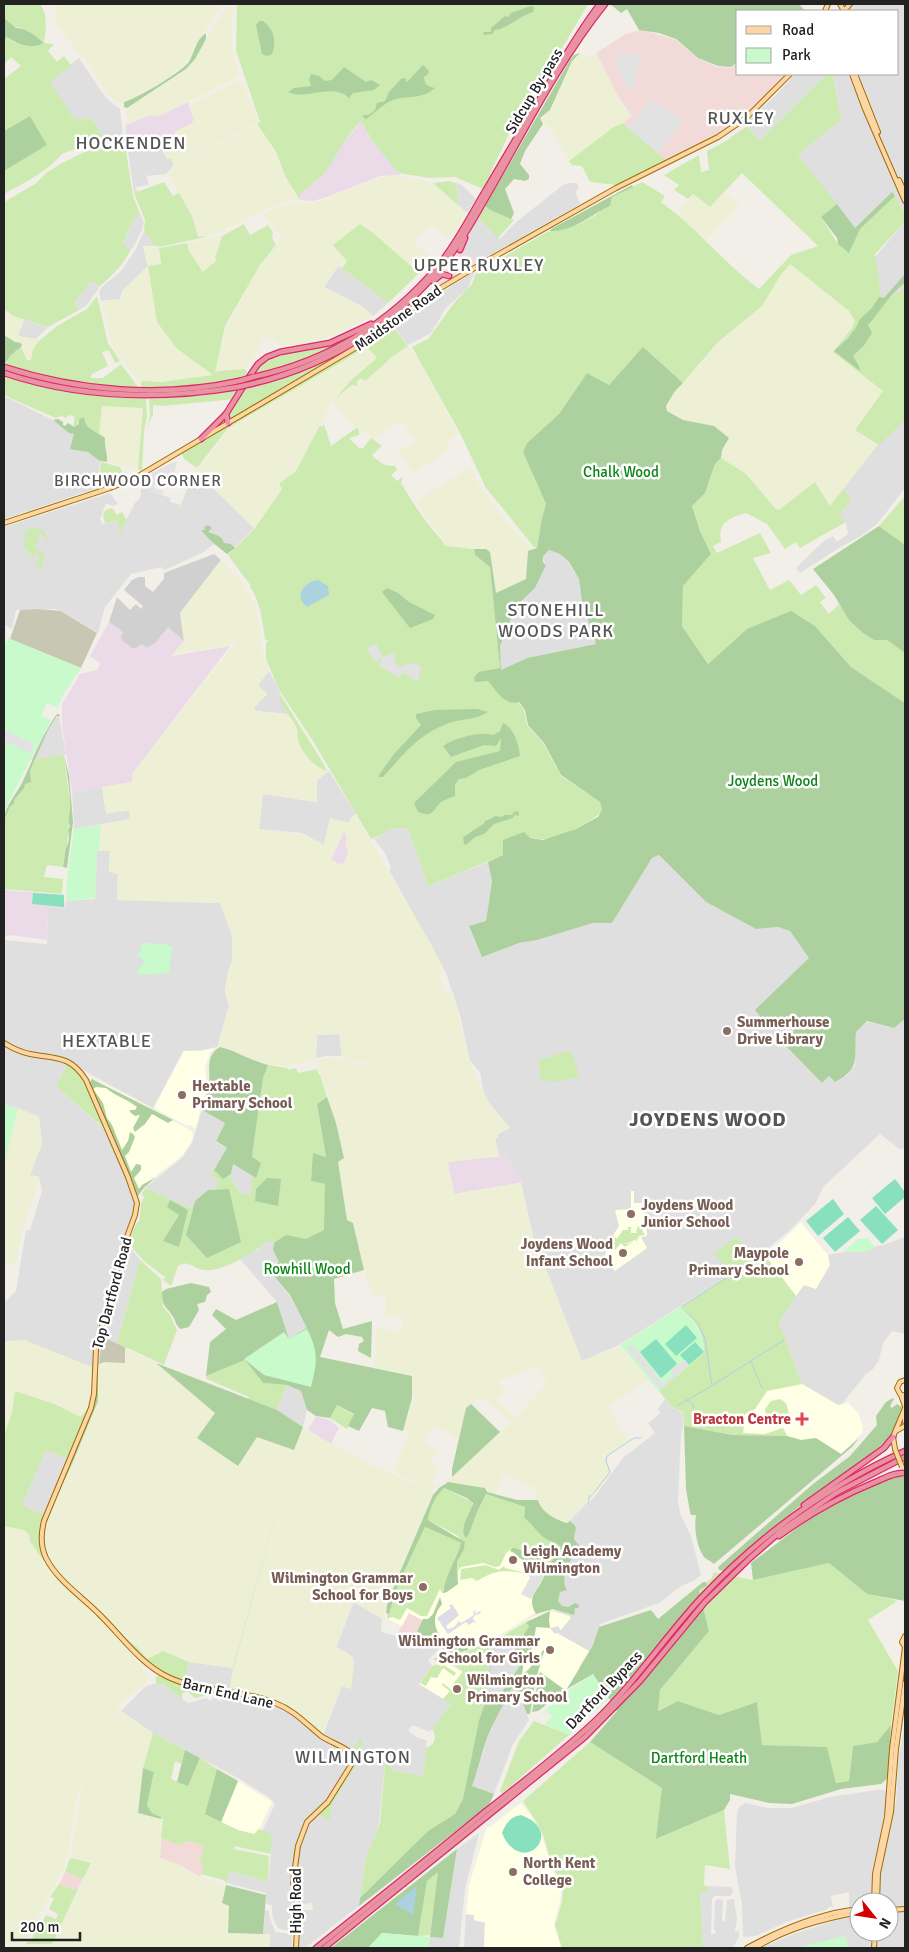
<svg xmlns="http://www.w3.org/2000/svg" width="909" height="1952" font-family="Signika,sans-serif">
<rect width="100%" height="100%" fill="#f2efe9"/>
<g fill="#e0dfdf" fill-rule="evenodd">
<path d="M852,4H905V214L892,192L855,228L798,155L842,119L837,105L836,86L833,74H898V11H845Z"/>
<path d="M79,58L106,98L120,109L123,136L102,145L94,142L104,138L91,118L74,119L49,82Z"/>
<path d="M795,74H827L759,141L745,123L776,95Z"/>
<path d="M147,135L156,137L167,159L171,158L174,165L166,174L146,176L149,185L135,187L138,192L134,193L127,143L140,139V138Z"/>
<path d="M456,183L462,185L476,199L467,213L458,205Z"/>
<path d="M569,183H577L579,189L575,191L580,204L478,262L461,249L478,218L500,239L515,223L563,185Z"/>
<path d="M140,214L144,223L141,232L132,249L123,245L133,220Z"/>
<path d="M905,222V288L882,304L875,257Z"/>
<path d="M144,231L155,246H143L148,266L122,291L120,299L101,301L99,292L102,287L121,271L136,249Z"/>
<path d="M339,265L342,268L388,303L373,316L363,307L324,287Z"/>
<path d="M475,271L468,288L446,308L431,333L408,345L394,327L442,292Z"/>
<path d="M92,281L99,288L87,305L79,310L75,302Z"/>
<path d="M24,320L48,327L36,339L18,336Z"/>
<path d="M4,396L49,418L76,436L83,446L100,461L97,488L4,519Z"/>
<path d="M905,420V488L878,523L861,536L839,548L800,573L796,568L825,540L833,536L837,542L848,534L846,522L838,516L843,490L878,444Z"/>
<path d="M204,479L254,528L232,550L227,554L214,544L202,553L164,570L161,567L131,574L105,607L98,633L62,611L53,609L16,610L12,629L4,624V527L110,493L118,504L113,506L106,503L100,519L102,524L116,520L120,532L135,503L140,499L142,482L150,483V491L171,498L170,502L181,505L188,486L199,489Z"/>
<path d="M549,550L560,554L568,562L579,579L583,609L588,614V620L596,644L527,658L501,670L500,646L516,606L535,588L546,565L543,558Z"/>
<path d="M269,671L281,694L279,695L282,703L289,714L256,711L254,708L267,694L258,685Z"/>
<path d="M59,715L66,755L31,760L43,735Z"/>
<path d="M329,771L356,814L352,817L349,823L330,818L324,845L302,833L259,829L263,794L317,802V780Z"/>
<path d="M102,787L106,813L129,810L130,819L74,829L72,792Z"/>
<path d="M403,828L408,829L428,886L488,862L492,880L486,921L469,927L482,957L519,943L537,940L593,923H612L652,858L659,855L706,902L756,929L779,927L790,931L810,958L769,1027L790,1015L794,1031L782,1042L822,1083L829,1076L835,1082L848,1075L855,1065L856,1032L867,1022L894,1028L905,1019V1147L901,1150L880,1134L824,1186L815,1204L789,1231L756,1258L736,1237L715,1253L731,1274L619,1345L582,1361L533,1236L521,1183L524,1182L504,1156H499L495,1138L498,1134L509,1127L487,1100L483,1091L480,1072L470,1061L460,1015L446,973L389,870L391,868L385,853L374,839L384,834L388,829Z"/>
<path d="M97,851H110L109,872L118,873L117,900L220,903L232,936V961L228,971L225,991L229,1006L217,1047L202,1050L183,1051L153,1108L68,1062L56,1086L109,1134L136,1199L135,1211L124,1239L140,1260L117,1343L125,1347V1363L99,1364L92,1367L24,1340L4,1342V1303L16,1291L26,1230H30L42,1191L39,1177L30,1175L42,1144L39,1117L18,1108L4,1105V940L47,944L48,907L65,908L66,901L95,899Z"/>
<path d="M339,1034L342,1056H325L316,1058L317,1035Z"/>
<path d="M202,1110L225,1123L215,1142L227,1148L212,1176L219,1180L214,1190H208L195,1201L191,1208L145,1188L183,1157L187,1150L192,1143Z"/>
<path d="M233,1164L252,1176V1193L241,1194L229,1175L231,1174Z"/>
<path d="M801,1222L828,1255L883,1245L905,1237V1334L892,1331L883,1343L879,1360L873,1369L865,1375L842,1404L838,1405L802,1384L779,1323L796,1296L767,1258L773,1249Z"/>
<path d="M268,1240L274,1243L273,1250L279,1262L268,1269L289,1295L308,1328L289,1339L277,1302L240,1259L243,1256L257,1250Z"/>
<path d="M287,1385L301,1391L307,1410L303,1427L277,1410Z"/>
<path d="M665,1399L672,1407L683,1413V1426L681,1433L678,1500L680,1514L691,1536L701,1575L695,1580L681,1586L659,1603L600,1624L593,1645L589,1651L557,1633L555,1634L550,1628L559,1626L560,1630L570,1619L569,1616L554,1610L556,1590L575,1548L573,1531L568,1526L592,1500L623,1458L655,1433L648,1423L661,1413L658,1409Z"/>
<path d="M46,1450L70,1459L45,1515L22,1505Z"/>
<path d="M354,1601L382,1619L381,1632L404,1638L411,1642L415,1635L438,1646L439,1649L428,1660L432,1666L419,1684L451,1704L430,1732L412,1725L408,1731L418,1738L427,1740L423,1776L395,1771L388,1764L385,1763L379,1821L377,1832L366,1856L359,1906L305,1948H299L300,1921H302L303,1910H313L312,1903L295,1905L294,1929L292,1931L283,1930L278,1928L275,1923L272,1914V1905L266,1904V1893L227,1883L229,1871L268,1882L271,1854L262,1832L275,1804L270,1798L240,1779L153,1733L121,1711L146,1686L157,1683L165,1686L188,1703L206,1698L210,1701L214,1698L221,1702L222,1693L248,1702L285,1709L322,1738L340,1691L342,1686L351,1689L348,1653L336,1648Z"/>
<path d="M501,1637L516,1646L513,1651L524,1657L521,1664L500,1695L489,1691L484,1686L496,1640Z"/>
<path d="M189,1662L233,1668L230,1690L184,1681Z"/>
<path d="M515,1681L529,1720L513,1744L494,1794L472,1786L483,1754L487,1739L500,1709L507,1700Z"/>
<path d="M905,1720V1948H760L793,1934L852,1915L855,1907H849V1892L831,1896L833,1908L829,1906L828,1909L786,1922L756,1936L743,1937L742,1905L735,1866L737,1812L740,1806L746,1803L767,1808H792L830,1797L877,1790H884L886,1793L887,1805H896L898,1762ZM859,1902H889V1932H859Z"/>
<path d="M479,1833L465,1889L459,1948H428L430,1937L443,1938L457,1849Z"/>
<path d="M708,1886L731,1887L733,1891L731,1896H715L712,1899L711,1934H715L716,1930H714L715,1901L718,1899L723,1900L722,1921H725L727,1900L734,1899L737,1919L735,1932L739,1931V1936L733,1948H703L700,1892L708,1891Z"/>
<path d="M265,1910L269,1911V1915L275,1932L292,1934V1948H270V1935L263,1934Z"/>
<path d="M466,1914L474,1915L485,1923L484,1948H464Z"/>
</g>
<g fill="#f2dad9">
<path d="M642,30L676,40L697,58L717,67L731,68L738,62V74H786L741,118L709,140L666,160L623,123L632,116L617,95L596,53L626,34Z"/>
<path d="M461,249L478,262L434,288L431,285L438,277L446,273L453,258Z"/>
<path d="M409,1613L422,1620L417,1632L422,1634L420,1637L415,1635L412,1642L396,1636Z"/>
<path d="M161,1838L179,1844L188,1841L204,1846L199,1862L204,1865L200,1877L179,1865L160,1858Z"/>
<path d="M65,1872L83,1879L78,1889L75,1888L74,1890L59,1884Z"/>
</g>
<g fill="#ebdbe8">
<path d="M188,102L194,120L192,123L175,132L179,147L167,153L163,151L156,138L150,139L147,135L141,139L127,143L125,124L127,125L147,116L161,115Z"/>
<path d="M361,121L371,140L385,155L400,175L380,176L327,197L313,201L300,200V194L309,186L314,184L328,168L336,154Z"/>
<path d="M109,622L123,632L122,639L132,648H136L142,644L147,648L150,647L168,627L184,641L172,656L230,646L132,774V782L72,792L62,725V704L80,674L97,670L100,663L90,656Z"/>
<path d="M344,831L347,838L345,846L348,848L347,857L344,864H338L331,859Z"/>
<path d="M4,890L64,895L65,908L48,907L47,940L11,935L4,937Z"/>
<path d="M504,1156L524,1182L454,1194L447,1162Z"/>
<path d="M316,1416L331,1421L339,1428L331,1444L308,1430Z"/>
</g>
<g fill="#ffffe5">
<path d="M215,1048L211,1051L205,1067L207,1087L195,1130L191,1125L187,1126L154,1108L184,1051H201Z"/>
<path d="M91,1080L98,1081L128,1096L192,1131L193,1137L191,1142L182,1156L158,1174L137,1197L129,1174L101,1112Z"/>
<path d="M631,1191H634V1203H645L647,1236L641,1237L647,1248L615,1271L605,1259L606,1250L613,1235L619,1226L615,1210L631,1209Z"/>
<path d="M801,1222L828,1255L830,1265L816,1289L804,1285L796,1296L764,1254L778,1244Z"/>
<path d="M802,1384L838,1405L848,1403L859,1414L863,1428L862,1433L841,1454L816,1438L801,1440L787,1436L783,1428L765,1434H743L745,1414L755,1409L767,1391Z"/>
<path d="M434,1495L544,1517L548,1609L535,1613L489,1642L453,1654L438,1646L428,1623L409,1613L402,1626L386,1618L388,1605Z"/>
<path d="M550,1611L570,1616V1619L561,1630L558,1626L550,1628L555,1634L557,1633L589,1651L580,1665L578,1672L565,1690L535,1670L517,1678L527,1658L513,1651L515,1646L501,1637L533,1617Z"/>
<path d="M445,1661L489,1691L479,1720L419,1684L432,1666L438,1665L439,1662Z"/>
<path d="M238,1781L272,1802L259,1829L254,1834L238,1830L221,1822Z"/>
<path d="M521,1803L534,1820L542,1837L555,1876L562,1882L560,1901L554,1925L561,1948H484L485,1923L474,1920V1915L466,1914L469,1885L487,1827H490Z"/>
</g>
<path fill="#d0d0d0" d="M214,554L221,560L180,613L184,641L168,627L155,643L147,648L142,644L136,648H132L123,641L121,637L123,632L109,622L117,597L130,610L136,604L141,609L143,606L124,590L132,580L139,577H145V586L153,592L164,579V573Z"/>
<g fill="#c7c7b4">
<path d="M38,609L61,611L97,633L81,668L10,639L20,610Z"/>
<path d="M102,1337L125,1347L126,1367L99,1365Z"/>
</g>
<g fill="#eef0d5" fill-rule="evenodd">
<path d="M59,4H223L194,47L186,63L163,81L132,100L118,103L106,93L90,66L57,26L54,15Z"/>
<path d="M230,5L234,9L231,22L232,49L240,76L161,115L146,116L127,125L126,110L128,108L186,70L192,63L215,24Z"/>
<path d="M580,53L591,58L596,53L617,95L632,117L614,127L569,161L553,132L539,118L551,110L572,61Z"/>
<path d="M239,80L243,82L259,122L174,165L171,158L167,159L163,151L167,153L179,147L174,132L192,124L194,120L190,105Z"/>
<path d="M257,125L275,152L285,176L300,200L287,201L272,206L243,222L206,237L204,236L198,237L192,216L167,173L177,165Z"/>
<path d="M394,175L433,183L467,213L449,239L431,225L413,242L434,260L421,275L373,233L360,224L347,261L336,269L324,287L363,307L373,316L326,338L314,342L279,346L273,340L263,338L253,359L245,369L218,370L215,373L226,327L260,266L282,237L263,214L275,207L288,203H315L381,177Z"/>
<path d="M725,192L739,206L705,241L678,214L692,194L710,207Z"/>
<path d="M221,236L215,257L217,260L203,272L189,251L187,243Z"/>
<path d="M143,246L159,248L161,264L148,267L157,322L175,348L213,375L161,382H146L141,379L139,381L115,351L111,342L102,302L121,299L123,291L148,267Z"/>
<path d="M790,264L849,311L855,321L852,328L833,352L883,391L855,430L878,444L830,507L817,483L781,509L776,508L746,474L721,458L722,450L729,441L679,418L666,409L675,391L695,371L719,341L745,321Z"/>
<path d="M4,309L13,316L24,320L18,336L36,339L39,341L33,349L31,360L27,361L21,347L22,346L4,336Z"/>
<path d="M408,346L421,363L458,434L448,441V451L413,473L398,451L416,441L402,421L373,438L353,426L333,404L337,397L352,385L357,386V381L361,378L365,381L392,357Z"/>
<path d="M367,347L377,358L351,380L331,403L296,471L279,484L282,489L254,528L194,470L198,468L214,448L228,428Z"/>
<path d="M102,406L143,408L138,469L107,462L108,454L104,446L105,438L99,433Z"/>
<path d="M471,467L480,487L516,533L534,549L528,551L526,579L496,594L490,552L483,549L444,547L441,537L415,502Z"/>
<path d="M221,560L242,582L256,605L257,613L252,619L258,615L262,649L269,671L258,685L267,694L254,708L256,711L289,714L298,729V739L302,748L313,763L328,772L317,780V802L263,794L259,829L302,834L324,845L330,818L348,823L352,817L356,815L431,944L443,968L440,973L441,986L443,991L453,992L469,1060L479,1083L491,1106L510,1128L498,1134V1138H495L499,1156L448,1162L454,1194L521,1183L533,1236L582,1361L619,1346L649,1379L608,1407L628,1441L603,1457L611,1474L568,1523L545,1514L539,1506L534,1487L503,1474L496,1494L445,1483L512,1422L481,1397L466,1408L458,1440L435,1425L426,1439L425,1444L441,1451L431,1459L432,1465L437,1466V1471L432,1482L436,1487L432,1489L394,1472L409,1432L404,1429L413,1398L412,1376L374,1367L376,1328L403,1331L402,1318L386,1315L385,1295L373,1296L364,1270L354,1223L347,1220L338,1162L344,1158L336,1123L327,1097L328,1091L325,1088L316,1060L331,1057L339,1058L355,1064L391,1062H351L342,1056L339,1034L317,1035L316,1059L291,1066L268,1065L255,1061L228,1048L217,1047L223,1031L229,1006L225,991L228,971L232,961V935L220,903L117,900L118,874L109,872L110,851H99L101,825L130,819L129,810L106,814L102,787L132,782V774L251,623L231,645L172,655L184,641L180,613ZM344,832L347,838L345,846L348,849L347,857L344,863L338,864L331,859ZM538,1367L547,1383L516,1418L497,1400L505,1393L499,1381Z"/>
<path d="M18,1108L39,1117L42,1143L30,1175L39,1177V1182L25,1222L15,1265L4,1261V1163H5Z"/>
<path d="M24,1340L93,1368L92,1392L89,1409L80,1417L15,1391L12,1412L5,1434L4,1433V1342Z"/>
<path d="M125,1347L156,1363L215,1413L237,1466L257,1436L294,1450L303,1427L306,1430L371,1465L434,1491L395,1582L386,1605L384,1620L353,1602L336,1647L353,1657L354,1664L351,1689L342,1686L322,1734L295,1711L278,1702L241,1691L230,1690L233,1668L189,1662L163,1651L147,1659L144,1657L137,1647L127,1640L126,1641L58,1575L44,1554L42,1532L70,1459L79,1450L98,1401L99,1364L104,1362L125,1363Z"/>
<path d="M4,1526L24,1530L27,1533L30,1541L42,1559L108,1624L109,1628L133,1655L148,1676V1680L136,1692L120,1704L109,1727L119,1710L153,1733L143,1768L138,1813L163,1820L160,1858L180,1865L200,1877L226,1885L222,1903L229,1906L228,1933L270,1934V1948H5L16,1945L52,1944L91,1864L70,1858L83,1783L78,1793L74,1811L68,1855L59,1880L45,1902L30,1936L20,1942L4,1945Z"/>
</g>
<g fill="#cdebb0">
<path d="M4,4L41,5C48,17 46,29 44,43L54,44L48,51L57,62L64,56L71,65L50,82L74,119L91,118L104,138L62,154L49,167L31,179L4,194V171L47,145L30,116L4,131V79L21,66L11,57L4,64V39L7,37L15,43L23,28L15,27L4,18Z"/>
<path d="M237,4H588L564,45L524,102L483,189L455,177L429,178L398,173L371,139L361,121C348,135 339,151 329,167C321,179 310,185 300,194V200L285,176L276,152L257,124L260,122L236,51Z"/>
<path d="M787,74H788L748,114L717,136L617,185L590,182L582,166L572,165L569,161L614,127L623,123L666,160L709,140L741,119Z"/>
<path d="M827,74H833C837,89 836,104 842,119L798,155L837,204L821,217L838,244L860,229L895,196L905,214V222L875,254L882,303L905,288V420L879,445L855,430L883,391L833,352L852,328L855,321L849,311L790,264L780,276L762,306L718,342L683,383L645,350L636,355L609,385L587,373L559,414L527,443L523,452L546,504L542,518L537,548L534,547L486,488L460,433L412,347L428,339L454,303L472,284L476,273L547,232L578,225L596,215L600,211L610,206L612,197L642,182L665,196L661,202C697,228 724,263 759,289L791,255L818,246L742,173L710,207L693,194L688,199L674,190L679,185L664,175L699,155L701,172L709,170L707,151L726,141L747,126L759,141Z"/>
<path d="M124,138L133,196L140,214L133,220L123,244L131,249C123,266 112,275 99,287L92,281L75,302L79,310L48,327L13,316L4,309V202L35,184L46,173L62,163L87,151L106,147Z"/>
<path d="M449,181L456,183L458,205L433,183Z"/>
<path d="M164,182L173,196L179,193L192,216L198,237L204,236L206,237L159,247L154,245L144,231L145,220L134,193Z"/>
<path d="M485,206L490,210L514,220L498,238L478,218Z"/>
<path d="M244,224L250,235L268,225L273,232L272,238L276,245L260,265L225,326L215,373L218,371L245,369L247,373L246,376L198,385L150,388L142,387L140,383L143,381L161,382L213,375L176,348L157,322L148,266L161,264L159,248L187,243L189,251L203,272L217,260L215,258L222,236Z"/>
<path d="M360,224L373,233L419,273L388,303L342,268L347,261L333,245Z"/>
<path d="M481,261L432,292L366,340L231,419L228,418V415L243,390C309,374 370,341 421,296H424L433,287L435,288Z"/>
<path d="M97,296L108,343L120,361L115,363L109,350L102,352L108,366L92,374L91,378H103L121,364L138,387C96,390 43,378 4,365V362H6L11,355L21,347L27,360H31L33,349L39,341L57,326L87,309Z"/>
<path d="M394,328L408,346L392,357L365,381L361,378L357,381V386L352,385L337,397L351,380L377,358L367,347L228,428L197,468L184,459L181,452Z"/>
<path d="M358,332C328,354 288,368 252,375C275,348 287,355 318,347C332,344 345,338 358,332Z"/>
<path d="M4,377C51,391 97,397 146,399L147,415L144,432L142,470L141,471L138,469L143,408L102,406L99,433L101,435C91,430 84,428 84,417L79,419L78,426L73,427L75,417L70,415L65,418L62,416L56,418L10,398L4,394Z"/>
<path d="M240,390L235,399L163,406L153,405V416L151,418L147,429L150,416L149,399L208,395Z"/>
<path d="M324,424L331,446L356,428L359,429V435L349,438L359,448H363L371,438L382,446L372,455C380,463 384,466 395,466L397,470L391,475L397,481L403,477L401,483C408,495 417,509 425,520C432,530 440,536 445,546L474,549L475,555L490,567L500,668L494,670L524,710L527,725L543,743L561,776L600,802L602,810C594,823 560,837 544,839C539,840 534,837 529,838C520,839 510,849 503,855L428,886L408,829L403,828L388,829L384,834L371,839L313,741L278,688L266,659V642L269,641L265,639C262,620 261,603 250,587L251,586L228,555L255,528L282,489L279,484L296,471L320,425L322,427Z"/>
<path d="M871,453L843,490L851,498L839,516L846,522L800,548L796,542L785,549L767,524L746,513C730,518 717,522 721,542L713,546L717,553L760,533L771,553L753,558L770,590L789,580L801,595L816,585L826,598L820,602L829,614L839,604L851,621L874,640H887L905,653V703L851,667L815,626L747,629L708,664L682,626L683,586L711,554L700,531L692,506L705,493L715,464L721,458L746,474L775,508L779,510L815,482L830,506Z"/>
<path d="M101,462L120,467L126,479L88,493L86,492L98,488Z"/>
<path d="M905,496V545L879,526Z"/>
<path d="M110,508L113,509L117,515L122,512L127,520L120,533L116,520L105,523L103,515L105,511Z"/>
<path d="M33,528L43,530L49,539L48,540L40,532L35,548L45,555L42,565L43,567L46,564L47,566L38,569L33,564L39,566L40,564L36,562L40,556L36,552L30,563L29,562L32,556L29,552L23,559L28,550L22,546L25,540V531Z"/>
<path d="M280,694L323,763L327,771C314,767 302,753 298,740C297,737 298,732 297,729C293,717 278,706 280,694Z"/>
<path d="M64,755L70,804L67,850L65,852L63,867L47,865L44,877L63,879L62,894L4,889V821L10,806L13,805L15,799L24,788L25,784L31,782L30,771L36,759Z"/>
<path d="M570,1050L578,1071V1076L581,1075L582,1077L552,1082L541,1079L538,1061Z"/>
<path d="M68,1062L81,1073L109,1133L56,1086Z"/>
<path d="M268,1065L287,1068L288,1070L296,1068L298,1073L317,1069L319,1075H320L327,1097L317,1104L326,1157L314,1154L311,1181L325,1184V1230L306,1239L286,1236L274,1243L268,1241C254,1252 223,1272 204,1270C193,1269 189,1259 178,1266L171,1286L162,1279L166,1278L144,1261L128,1243L137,1222H139L141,1204L144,1197L142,1194L145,1188L191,1208L195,1201L186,1235L229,1189L214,1190L219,1180L211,1176L214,1170L223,1179L229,1175L241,1194L252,1193V1176L256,1178L252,1157L263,1078Z"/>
<path d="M643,1225L642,1230L645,1235L639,1236L636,1242L635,1238V1240L624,1244H627L634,1241L625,1247L621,1243L615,1250L609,1243L613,1235L617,1239L623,1230H628V1227H631V1233H638L636,1232L638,1226Z"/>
<path d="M736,1237L756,1258L763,1253L796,1296L779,1323L802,1384L767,1391L755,1409L745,1414L743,1433L765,1434L783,1428L787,1436L733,1435L684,1426L683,1412L672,1407L659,1391L704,1353C705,1333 694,1321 682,1306L731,1274L714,1253Z"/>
<path d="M140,1260L161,1279L163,1307L170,1315L177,1330L164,1365L117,1343Z"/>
<path d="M245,1360L263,1383L287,1385L277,1410L248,1399L249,1397L207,1379L206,1376Z"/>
<path d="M15,1391L57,1405L80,1417L89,1409L70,1459L46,1450L22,1505L45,1515C39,1538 43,1549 52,1570L38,1553L30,1541L29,1535L24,1530L4,1526V1433H5L12,1412Z"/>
<path d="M780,1399L786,1403L790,1417H784V1419L777,1425L776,1422L772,1423L766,1416L765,1409L771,1401Z"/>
<path d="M336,1405L354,1415L347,1429L330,1418Z"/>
<path d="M293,1451L231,1677L233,1667Z"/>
<path d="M444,1488L472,1502V1509L464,1525L469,1534L478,1510L486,1494L525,1507L524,1518C533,1524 537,1534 546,1539C552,1542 556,1542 561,1547L549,1565L512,1548L506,1553L500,1566L495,1567L483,1563L461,1567L458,1571L457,1562L465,1544L456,1535L428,1520C430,1508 435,1497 444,1488Z"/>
<path d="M425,1527L461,1543L443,1591L445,1593H442L440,1589L427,1616H421L407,1608L400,1620L392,1617L387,1619V1614H389L398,1585Z"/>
<path d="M522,1560L542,1568H538L531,1564L523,1573C502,1570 495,1570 477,1581L472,1578L460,1580L461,1569L486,1565L499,1570L504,1566L505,1568L522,1572L524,1570L521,1565Z"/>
<path d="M829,1563L867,1594L895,1600L896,1602L868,1620L898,1671L891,1725L877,1742L853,1746L849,1781L836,1783L827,1747L762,1745L757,1702L719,1715L678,1701L657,1711L660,1690L709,1631L699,1590L707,1586L706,1582L711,1579L714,1572L753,1580Z"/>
<path d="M526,1622L529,1626L516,1646L501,1637Z"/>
<path d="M496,1639L484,1686L489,1691L479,1720L463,1799L455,1814L428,1831L360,1898L366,1856L377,1832L380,1822L385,1764H388L395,1771L423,1776L426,1748C436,1744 437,1737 432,1729L451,1704L443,1699L450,1691L442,1685L443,1683L455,1693L456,1691L451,1687L463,1671L445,1661L437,1662L433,1658L453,1657Z"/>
<path d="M127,1640L137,1647L147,1659L163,1651L189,1662L184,1681C161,1673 144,1659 126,1641Z"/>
<path d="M440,1664L441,1667L442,1664L444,1665L456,1673L454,1676L443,1668L437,1678L431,1677L426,1686L420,1683L432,1666Z"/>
<path d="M160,1674L213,1691L214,1693L211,1696L207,1695L195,1698L188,1692H185L182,1694V1699L164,1685L156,1683V1677Z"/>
<path d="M534,1721C539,1723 566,1734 570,1734L502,1794L500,1791L519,1741Z"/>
<path d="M153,1733L185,1750L181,1764L175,1761L171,1779L188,1786L200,1758L217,1769L205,1814L238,1830L254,1834L259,1829L271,1834L272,1848H270L271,1854L234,1846V1849L269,1856L268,1882L229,1871L227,1883L223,1880L201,1874L204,1865L199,1863L204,1846L188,1841L179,1845L161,1838L163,1820L161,1817L152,1813L147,1805L154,1772L143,1768Z"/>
<path d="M360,1738L363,1741L359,1760L331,1805L330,1819L327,1820L318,1811L325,1806L354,1760L352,1753Z"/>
<path d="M590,1742L662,1788L657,1839L724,1810L730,1869L705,1865L704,1885L708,1886V1891L700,1892L703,1948H562L555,1925L562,1902L564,1881C550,1871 549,1851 543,1835C538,1823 530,1812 523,1801Z"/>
<path d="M70,1858L91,1863L83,1879L65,1872Z"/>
<path d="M439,1871L430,1935L418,1936L427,1881Z"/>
<path d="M59,1884L74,1890L75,1888L78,1889L52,1944H25L32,1939L38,1924L42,1923L46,1915L56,1919L58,1914L49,1909L54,1898L50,1897Z"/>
</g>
<g fill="#add19e" fill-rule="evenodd">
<path d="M610,4H799L805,11H738V62L731,67L718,66L698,58L676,39L659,33L639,30L627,9L621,13Z"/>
<path d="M531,6L534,7L533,12C521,15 505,30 495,30L492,34L483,35L484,32H491V28L505,16L508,17L511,13Z"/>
<path d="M4,18L16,28C26,28 37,36 43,43C32,50 17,44 7,37L4,39Z"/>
<path d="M259,21H263C274,29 277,41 272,54L267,56L262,54L256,25Z"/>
<path d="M206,33V39L195,59L186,69L127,108L124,107V102C138,98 178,74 188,63C195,53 195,40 206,33Z"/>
<path d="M580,53L572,61L550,110L540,118L543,124L525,151L520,164L529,175V179L525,181L514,179L505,189L514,213L511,219L490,210L485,206L570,60L574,55Z"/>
<path d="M423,65L429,71L428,74L424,77C425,85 427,86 435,88C422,100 407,95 393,100C384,103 374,114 366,119L364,118L363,115H369L375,110L377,103L385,101L389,92L401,79L406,78V82L408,81Z"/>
<path d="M344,67L366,82L371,80L380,85L374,90L353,93L349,98C332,82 307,101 288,92L294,88L311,86L309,80L311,74L319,76L325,81L332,80Z"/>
<path d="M30,116L47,145L4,171V131Z"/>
<path d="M632,185L633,187L612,197L610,206C590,215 574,232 550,231L551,229Z"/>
<path d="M892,192L895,196L860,229L849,253L838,244L837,238L821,217L837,204L855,228Z"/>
<path d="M905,274V283C889,294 881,311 868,325L872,333L865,344L853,356L859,366L860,371L834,351L848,338L857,326L859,320L872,308L879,297L884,298Z"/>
<path d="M4,335L15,342L21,343L22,346L11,355L6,362H4Z"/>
<path d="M643,347L683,383L675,391L666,406L667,411L683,420L714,426L729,438L722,450L721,458L715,464L705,493L692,506L700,531L711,554L683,586L682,626L708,664L747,629L791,611L815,626L851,667L905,703V1019L894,1028L867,1021L856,1032C854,1058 861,1069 835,1082L829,1076L822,1083L782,1042L794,1031L790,1015L769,1027L755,1010L809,958L790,931L778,927L756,929L706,902L659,855L652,858L612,923H593L537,940L519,943L482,957L469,926L486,921L492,881L488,862L503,855V840L524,832L530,838L543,840L576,829L598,817L602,810L600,802L561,775L544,743L528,725L525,710L519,702C504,706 497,691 488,681L475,682L474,677L479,672L500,668L490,567L475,555L474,549H486L490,552L496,593L526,579L528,551L537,548L542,518L546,504L523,452L527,443L559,414L587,373L609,385ZM549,550L560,554L569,562L579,579L583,609L588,614V620L596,644L527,658L501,670L500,646L516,606L535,588L546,565L543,562V557Z"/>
<path d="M84,417C85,430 95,430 105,438C104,447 108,453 107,462L100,461L88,452L70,449L74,434L69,433L53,420L58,419L63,422V425L65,426L68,423L74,427L79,424V419Z"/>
<path d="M208,525L212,528L208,532C213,534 222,535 224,543L231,544L235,548L227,554L210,540L201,530H205L204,527Z"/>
<path d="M879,526L905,545V653L887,640H874L863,633L849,620L834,595L813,569Z"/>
<path d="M387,588L398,593L409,602L435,615L433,619L410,628L382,592Z"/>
<path d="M477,709L488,712C478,719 464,719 452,722C419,733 405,753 383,777H379V775L394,754L421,725L416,718V714L435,710Z"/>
<path d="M57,714H59L60,716H57L48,730L30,771L31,782L25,784L24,788L15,799L13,805L10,806L4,821C4,807 16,795 22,783C33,760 42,735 57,714Z"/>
<path d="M503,723C514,728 519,744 520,756L479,770L466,778L459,779L455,784V796C450,798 443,800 439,804C431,813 433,817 418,812L414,803L456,762L500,751L501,738L496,746L484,745L451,757L443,746C455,738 480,731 493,735L500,731Z"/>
<path d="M64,755L69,775L73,822L67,868L63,867C64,863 64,859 65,854C66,844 71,844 68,830L70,826C67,820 70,814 70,807C70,790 67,772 64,755Z"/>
<path d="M518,811L519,815L517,816L515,814L513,818L494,824L484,834L475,837L466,845L464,844L463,837C471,833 476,827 484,824L485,821L493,818L494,816L502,817L505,815H512L514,812Z"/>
<path d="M220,1047C237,1051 251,1061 268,1065L263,1078L252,1157L261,1163L256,1178L233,1164L231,1174L223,1179L214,1170L227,1148L216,1141L225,1123L202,1110C203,1102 208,1095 209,1087C211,1072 204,1056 220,1047Z"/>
<path d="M92,1079L173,1120L168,1123L152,1114L145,1124L135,1132L133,1128L140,1115L135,1116L130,1112V1110H135L137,1107C127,1099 115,1096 106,1088L96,1087L93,1089L103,1103L107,1118L112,1125L122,1150L128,1141L130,1132L133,1134L135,1137L129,1152L125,1156L131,1172L136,1164L141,1165V1170L134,1178L139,1189L142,1185L156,1177L145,1187L137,1197L129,1174L94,1093L90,1082Z"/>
<path d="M327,1097L336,1123L344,1158L338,1162L347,1220L353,1223L364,1270L334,1279L335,1303L343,1329L372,1321L371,1358L358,1351L359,1344L364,1341L362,1337L346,1334L338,1337L329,1330L320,1357L412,1376V1398L403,1431L388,1427L385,1411L372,1408L359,1431L348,1426L354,1414L337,1405L330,1418L316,1416L307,1410L301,1391L287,1385L263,1383L245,1360L206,1376L210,1342L226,1329L212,1315L216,1309L236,1320L277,1302L289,1339L307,1328L290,1295L268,1269L279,1262L273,1250L274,1243L286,1235L306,1239L324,1230L325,1184L311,1181L313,1153L326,1157L317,1104Z"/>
<path d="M267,1178L281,1179L278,1206L255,1201L256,1189Z"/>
<path d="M229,1189L241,1242L207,1258L186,1235L195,1201L208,1190Z"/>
<path d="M170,1200L188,1210L179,1247L163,1241L179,1215L167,1207Z"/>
<path d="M191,1283L209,1287L211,1292L207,1295L205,1302L197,1304L199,1310L189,1327L181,1329C175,1326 176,1320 172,1315C165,1305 162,1306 162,1292L166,1289Z"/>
<path d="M156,1363L277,1410L303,1427L294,1450L257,1437L238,1466L197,1438L215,1413Z"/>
<path d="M96,1364H98V1401L72,1464L55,1500L53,1499L93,1407L95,1399Z"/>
<path d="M893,1398L894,1399L890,1406L892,1408L897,1404L902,1407C899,1414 892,1437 888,1442C877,1456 847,1470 832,1482C794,1510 757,1539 723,1571L719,1570L718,1567L813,1484L850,1456L877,1425L876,1416L886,1402Z"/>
<path d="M471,1404L500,1432L452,1477V1469L466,1408Z"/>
<path d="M684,1426L733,1435L787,1436L801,1440L816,1438L841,1454L859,1438L853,1446L714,1564C710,1560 707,1560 704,1557C696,1545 694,1528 696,1515H691L690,1512L686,1489Z"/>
<path d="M894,1477H905V1601L867,1594L829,1563L753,1580L751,1563L797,1528L817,1515L849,1497Z"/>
<path d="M448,1482L485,1488L487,1492L517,1500H538C541,1512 556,1520 567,1523L570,1521C580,1528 574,1530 574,1539L581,1548C570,1557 559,1578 567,1590L560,1592L558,1601L562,1606L568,1607L575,1603L578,1604L579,1608H575L574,1615L553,1609L536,1614C524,1594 543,1589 545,1571C539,1564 530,1565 523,1560C517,1557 518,1554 510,1551L512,1548H515L542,1559L549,1565L561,1547C556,1542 551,1542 546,1539C537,1534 533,1524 524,1518L525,1507L486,1494L478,1510L469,1534L466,1538C458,1529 470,1514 473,1503L467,1498L444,1488C435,1497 430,1508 428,1520L465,1542L464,1549L457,1562L458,1584L447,1592L443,1593C446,1574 456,1560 461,1543L425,1527L398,1585L389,1614L386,1613L387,1605L397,1579L433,1495L439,1488Z"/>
<path d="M703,1582H706L707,1586L699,1590L709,1631L660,1690L658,1711L678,1701L719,1715L757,1702L762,1745L827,1747L836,1783L849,1781L853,1746L877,1742L891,1725L888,1778L881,1784L841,1789L792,1804L769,1803L730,1794V1800L724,1810L656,1839L662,1788L590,1742L617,1711L593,1674L567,1689L593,1645L599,1627L651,1610L658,1619Z"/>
<path d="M440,1597L442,1604C427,1623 439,1634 450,1651L455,1648L468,1647V1650L453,1654L420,1637L421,1634L417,1632L423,1619H428L433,1614Z"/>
<path d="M550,1611L549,1620L550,1628L536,1627L533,1646L523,1666L522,1675L529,1669L545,1648L535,1682L530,1714H527L515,1682C506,1701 495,1718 487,1738C482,1753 478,1770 472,1786L494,1794L489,1805L359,1906L360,1898L428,1831L455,1814L463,1799L479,1720L489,1691L500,1695L521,1664L524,1657L513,1651L529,1626L526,1622Z"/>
<path d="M540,1672L565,1690L538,1711L532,1712Z"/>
<path d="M185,1750L200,1758L188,1786L177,1782Z"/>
<path d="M143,1768L154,1772L147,1805L152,1813L161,1817V1819L138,1813Z"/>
<path d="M217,1769L238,1781L221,1822L205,1814Z"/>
<path d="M457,1849L443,1938L430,1937L438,1872L427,1881L418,1936L382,1933L368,1948H331Z"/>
<path d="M226,1885L266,1895L263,1934L228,1933L229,1906L222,1903Z"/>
</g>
<g fill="#c8facc">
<path d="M8,638L81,668L63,695L58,708L47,703L41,716L51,720L4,811V646Z"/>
<path d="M101,825L99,851L97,852L95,898L66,901L67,879L74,829Z"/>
<path d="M142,943L164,944L172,947L169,973L138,975V969L145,962L137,955L141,950Z"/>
<path d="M4,1105L18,1108L5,1163H4Z"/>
<path d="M868,1238L876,1248L861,1252H843L858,1239Z"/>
<path d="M682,1306C692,1320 705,1334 704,1353L659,1391L620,1345Z"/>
<path d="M307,1329C319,1352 317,1363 311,1387L264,1375L244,1359L284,1332L289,1339Z"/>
<path d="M593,1674L608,1699L570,1734H566L544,1724L552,1717L547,1711L538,1717L569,1690Z"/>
<path d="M382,1933L430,1937L428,1948H368Z"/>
<path d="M845,1936L849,1948H798L800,1947Z"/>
</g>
<g fill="#88e0be">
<path d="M33,893L64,895V907L32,904Z"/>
<path d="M895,1179L905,1192V1197L885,1214L872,1198Z"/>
<path d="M833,1199L844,1214L818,1236L806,1221Z"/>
<path d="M876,1206L898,1230L882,1244L860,1220Z"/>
<path d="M848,1217L860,1231L835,1252L823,1238Z"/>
<path d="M686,1325L697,1338L676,1356L665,1344Z"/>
<path d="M656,1339L677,1364L661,1378L640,1352Z"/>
<path d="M695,1342L704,1352L689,1365L680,1355Z"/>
<path d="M521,1815C568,1832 521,1879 502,1833C506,1823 510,1817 521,1815Z"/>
</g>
<g fill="#e2e2e2">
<path d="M618,52L641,56L635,80L637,88L633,89L624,84V81L616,71Z"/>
<path d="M650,99L682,119L680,122L681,123L658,153L627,127L629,124L631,125Z"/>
<path d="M174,462H177L173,477L171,478L164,477V474L163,472V474L157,478L156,476L154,487L155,489L163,491V494L150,491V484L145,483L144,478L150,477L152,473Z"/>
<path d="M376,644L383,657L391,653L395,654L394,661L399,667L412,663L421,666L419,679L416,680L410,678V676L403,673L401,676L400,675L399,677L379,666L382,658L374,661L367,648Z"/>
<path d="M5,730L34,744L30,753L4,741Z"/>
<path d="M633,1345L663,1384L673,1375L670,1372L681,1362L685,1360L689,1365L661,1390L627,1349Z"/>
<path d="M531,1567L539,1570L544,1576L531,1599L521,1594L530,1578L527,1573Z"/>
</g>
<path fill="#dddde8" d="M452,1604L459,1615L446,1626L448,1629L454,1627L459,1621L461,1623L471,1617L474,1615L473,1612L476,1610L475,1614L480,1611L481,1613L474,1616L473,1619L476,1623L473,1622L469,1625L466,1622L448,1634L437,1618L451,1608L449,1606Z"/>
<g fill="#aad3df">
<path d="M318,580L328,586L329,595L307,607C293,596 304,582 318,580Z"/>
<path d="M417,1886L413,1915L395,1904Z"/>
</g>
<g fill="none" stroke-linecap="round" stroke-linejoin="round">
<g stroke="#aad3df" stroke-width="1">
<path d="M732,1274V1273"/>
<path d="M695,1298L731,1275"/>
<path d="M751,1361L762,1388"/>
<path d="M713,1385L784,1340"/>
<path d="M687,1400L693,1404V1408"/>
<path d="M678,1405L712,1386L705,1339L698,1323L681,1307L694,1299"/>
<path d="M593,1494L610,1472L606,1461L607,1456L634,1438H641"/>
<path d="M569,1523L589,1502V1496H592"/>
<path d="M490,1667L494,1649"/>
<path d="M486,1684L490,1668"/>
</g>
<defs>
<g id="major">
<path d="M840,4L844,11"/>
<path d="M825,11L828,4"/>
<path d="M844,11L850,4"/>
<path d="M852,74L865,109L905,201"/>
<path d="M855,74L878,132"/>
<path d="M899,180L905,193"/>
<path d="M4,523L110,488L135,478L367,341L439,289L469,271L616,188L718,137L746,118L790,74"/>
<path d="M4,1043C12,1048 20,1052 30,1054C56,1059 70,1055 86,1080L128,1177L137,1203L135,1215L124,1245L96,1349L94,1394L91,1408L44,1521C41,1533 40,1546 46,1558C57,1580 81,1596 98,1613C121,1635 139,1663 168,1677C202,1693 241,1689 275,1703C294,1710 306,1724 321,1736C331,1743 347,1747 354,1756V1760L348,1770L328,1802L307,1822L298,1846L293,1882L298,1909L296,1948"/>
<path d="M905,1380L900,1382L897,1388L900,1394L905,1396"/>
<path d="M901,1395L905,1406"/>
<path d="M904,1412L905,1422"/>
<path d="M896,1431L905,1426"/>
<path d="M895,1449L893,1437L905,1408"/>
<path d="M905,1636L902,1642L905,1647"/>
<path d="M874,1902L875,1874L887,1817L892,1749L905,1647"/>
<path d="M877,1902L878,1873L891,1812L896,1749L905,1683"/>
<path d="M889,1910L905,1909"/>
<path d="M747,1948C782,1929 819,1913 859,1909"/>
<path d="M755,1948C787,1928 822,1919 859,1912"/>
<path d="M874,1948L875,1932"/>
</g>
<g id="highway">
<path d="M460,250L465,238"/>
<path d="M433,281L442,274L449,276"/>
<path d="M4,367C78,391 162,398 239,381"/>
<path d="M4,373C79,398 160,400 238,387"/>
<path d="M253,377C327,361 390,323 438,266C458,242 471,214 487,188C506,156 525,123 545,90C562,61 579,31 600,4"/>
<path d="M251,384C333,365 406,318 455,249C469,229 481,206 494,184C528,124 561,59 605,4"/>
<path d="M226,414L228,423"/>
<path d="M201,439L226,414L251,374L258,364L267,357L280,352L330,343L371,324"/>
<path d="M804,1505L884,1448L893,1437"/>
<path d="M779,1536C808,1515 839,1497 873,1483C883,1479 894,1472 905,1473"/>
<path d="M316,1948C373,1903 430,1857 486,1811C523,1782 560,1754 594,1722C634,1684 664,1638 701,1598C759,1536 828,1486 905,1451"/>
<path d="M324,1948L585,1737L640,1681L705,1602L750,1558L782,1530L836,1493L905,1457"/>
</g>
</defs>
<use href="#major" stroke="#a06b00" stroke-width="6"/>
<use href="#highway" stroke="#dc2a67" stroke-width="7"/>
<use href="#major" stroke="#fcd6a4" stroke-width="4"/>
<use href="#highway" stroke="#e892a2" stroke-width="4.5"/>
<defs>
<path id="major-bridge" d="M895,1449L902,1467"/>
<g id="highway-bridge">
<path d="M239,381L253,377"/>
<path d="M238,387L251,384"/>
</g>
</defs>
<use href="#major-bridge" stroke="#a06b00" stroke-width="6" stroke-linecap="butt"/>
<use href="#highway-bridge" stroke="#dc2a67" stroke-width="7" stroke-linecap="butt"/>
<use href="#major-bridge" stroke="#fcd6a4" stroke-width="4"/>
<use href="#highway-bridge" stroke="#e892a2" stroke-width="4.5"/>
</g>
<g fill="#8d6e63" stroke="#fff" stroke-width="2">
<circle cx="727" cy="1031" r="5"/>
<circle cx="182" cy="1095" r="5"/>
<circle cx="631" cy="1214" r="5"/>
<circle cx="623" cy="1253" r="5"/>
<circle cx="799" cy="1262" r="5"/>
<circle cx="513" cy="1560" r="5"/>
<circle cx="423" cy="1587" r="5"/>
<circle cx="550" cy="1650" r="5"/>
<circle cx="457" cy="1689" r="5"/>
<circle cx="513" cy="1872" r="5"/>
</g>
<path fill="#e0444e" stroke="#fff" stroke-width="2" d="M799.5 1411.5h5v5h5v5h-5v5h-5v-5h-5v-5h5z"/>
<g text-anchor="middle" stroke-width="5" stroke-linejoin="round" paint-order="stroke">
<g font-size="15" fill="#222" stroke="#fff">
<text transform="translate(534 91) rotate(-59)" y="5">Sidcup By-pass</text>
<text transform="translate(398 318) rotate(-35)" y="5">Maidstone Road</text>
<text transform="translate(112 1293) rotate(-75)" y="5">Top Dartford Road</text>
<text transform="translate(604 1690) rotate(-46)" y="5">Dartford Bypass</text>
<text transform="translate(228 1693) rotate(13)" y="5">Barn End Lane</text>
<text transform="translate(296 1901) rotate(-90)" y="5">High Road</text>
</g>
<g font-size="15" fill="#0c8416" stroke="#fff">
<text x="621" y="477">Chalk Wood</text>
<text x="773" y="786">Joydens Wood</text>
<text x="307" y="1274">Rowhill Wood</text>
<text x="699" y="1763">Dartford Heath</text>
</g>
<g font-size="15" font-weight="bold" fill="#785e54" stroke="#fff" text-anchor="start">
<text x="737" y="1027">Summerhouse<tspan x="737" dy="17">Drive Library</tspan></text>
<text x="192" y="1091">Hextable<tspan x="192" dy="17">Primary School</tspan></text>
<text x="641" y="1210">Joydens Wood<tspan x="641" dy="17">Junior School</tspan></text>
<text x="613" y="1249" text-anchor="end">Joydens Wood<tspan x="613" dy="17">Infant School</tspan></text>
<text x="789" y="1258" text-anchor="end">Maypole<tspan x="789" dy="17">Primary School</tspan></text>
<text x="523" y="1556">Leigh Academy<tspan x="523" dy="17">Wilmington</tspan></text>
<text x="413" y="1583" text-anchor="end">Wilmington Grammar<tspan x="413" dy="17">School for Boys</tspan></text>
<text x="540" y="1646" text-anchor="end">Wilmington Grammar<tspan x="540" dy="17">School for Girls</tspan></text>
<text x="467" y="1685">Wilmington<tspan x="467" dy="17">Primary School</tspan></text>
<text x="523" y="1868">North Kent<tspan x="523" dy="17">College</tspan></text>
</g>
<g font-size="15" font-weight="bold" fill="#be3a42" stroke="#fff" text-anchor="end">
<text x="791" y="1424">Bracton Centre</text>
</g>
<g font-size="16" letter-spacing="1" fill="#555" stroke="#fff">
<text x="138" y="486">BIRCHWOOD CORNER</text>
</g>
<g font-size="18" letter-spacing="1" fill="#555" stroke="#fff">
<text x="741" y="124">RUXLEY</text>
<text x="131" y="149">HOCKENDEN</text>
<text x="479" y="271">UPPER RUXLEY</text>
<text x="556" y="616">STONEHILL<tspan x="556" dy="21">WOODS PARK</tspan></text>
<text x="107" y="1047">HEXTABLE</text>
<text x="353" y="1763">WILMINGTON</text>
</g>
<g font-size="20" font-weight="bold" letter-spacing="1" fill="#555" stroke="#fff">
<text x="708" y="1126">JOYDENS WOOD</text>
</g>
</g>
<rect width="909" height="1952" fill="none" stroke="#222222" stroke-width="10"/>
<rect x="736" y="10" width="162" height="65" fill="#ffffff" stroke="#a7a7a7"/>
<rect x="746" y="26" width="25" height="8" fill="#fcd6a4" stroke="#a7a7a7"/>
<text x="782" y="35" font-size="15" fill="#222222">Road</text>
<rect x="746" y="48" width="25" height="15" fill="#c8facc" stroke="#a7a7a7"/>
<text x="782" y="60" font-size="15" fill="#222222">Park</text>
<g transform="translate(874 1917) rotate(120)"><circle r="24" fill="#ffffff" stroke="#a7a7a7"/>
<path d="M0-4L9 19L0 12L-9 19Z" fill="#d40000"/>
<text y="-8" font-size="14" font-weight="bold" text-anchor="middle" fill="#222222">N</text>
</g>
<path d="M12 1932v8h68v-8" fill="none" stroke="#222222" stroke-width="2.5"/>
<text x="20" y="1932" font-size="15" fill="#222222" stroke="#ffffff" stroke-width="4" paint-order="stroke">200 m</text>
</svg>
